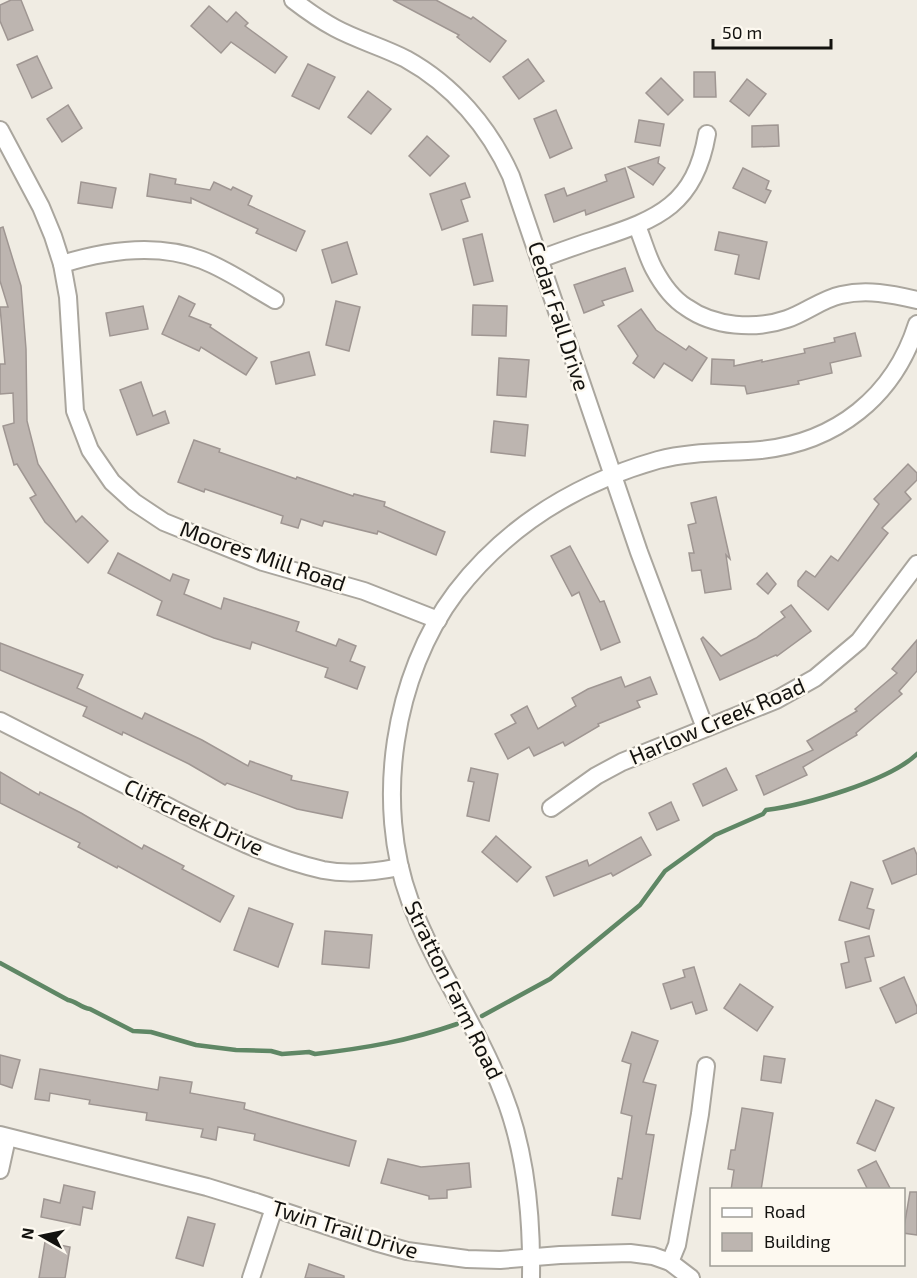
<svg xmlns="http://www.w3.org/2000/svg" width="917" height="1278" font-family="'Exo 2',sans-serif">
<rect width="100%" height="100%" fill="#f0ece3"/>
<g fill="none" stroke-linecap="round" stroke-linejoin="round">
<g stroke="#5f8765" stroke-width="4.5">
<path d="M0,963L68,1000C76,1001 81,1008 90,1009L133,1031L151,1032L196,1045L236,1050L271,1051L282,1054L309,1052L315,1054C366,1048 408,1041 457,1024"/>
<path d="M482,1016L550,979L640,905L665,871L715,835L763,814L766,810C805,805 889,781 917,754"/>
</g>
</g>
<g fill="#bdb5b0" stroke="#9f9692" stroke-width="1.5">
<path d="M11,0H21L33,30L8,40L0,21V5Z"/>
<path d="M393,0H436L471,19L473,17L506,41L490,62L457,37L459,35Z"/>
<path d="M209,6L227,22L236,12L248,23L245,26L287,57L275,73L231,42L221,53L191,26Z"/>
<path d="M37,56L52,88L32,98L17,65Z"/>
<path d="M528,59L544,81L519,99L503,77Z"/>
<path d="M308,64L335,77L319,109L292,96Z"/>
<path d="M694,72H715L716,97H694Z"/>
<path d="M661,78L683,100L668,115L646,93Z"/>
<path d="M747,79L766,94L749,116L730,101Z"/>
<path d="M368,91L391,109L371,134L348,117Z"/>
<path d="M68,105L82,128L62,142L47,119Z"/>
<path d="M556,110L572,148L550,158L534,119Z"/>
<path d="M639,120L664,124L660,146L635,142Z"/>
<path d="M778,125L779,146L752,147V126Z"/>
<path d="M427,136L449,156L430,176L409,156Z"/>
<path d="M659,157L658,163L665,168L653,185L628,167Z"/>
<path d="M625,168L634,197L586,215L585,210L554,222L545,195L564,188L567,196L607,181L605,175Z"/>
<path d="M743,168L769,181L766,189L771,191L765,203L733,188Z"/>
<path d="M150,174L176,179L175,184L210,190L214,182L231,190L233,187L252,196L248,205L305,231L296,251L256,233L258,229L191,198V203L147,196Z"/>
<path d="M81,182L116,188L112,208L78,203Z"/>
<path d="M465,183L470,197L461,200L468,221L442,230L430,194Z"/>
<path d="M3,227L21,286L26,349L27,421L38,464L76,522L82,516L108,541L88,563L45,522L30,498L36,495L17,464L14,465L3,426L14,423L13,393L0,394V364H5L0,307H8L0,281V228Z"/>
<path d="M719,232L767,242L759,279L735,274L739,255L715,250Z"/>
<path d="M482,234L493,281L474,285L463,239Z"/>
<path d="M347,242L357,274L332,283L322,250Z"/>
<path d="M625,268L633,291L602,301L604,305L584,313L574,285Z"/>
<path d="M179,296L195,304L189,316L211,325L210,327L257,358L246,375L201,347L199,351L162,334Z"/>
<path d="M336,301L360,307L349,351L326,345Z"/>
<path d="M473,305L507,306L506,336L472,335Z"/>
<path d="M143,306L148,329L110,336L106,313Z"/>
<path d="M641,309L656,330L686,350L689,346L707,358L692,381L664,363L654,378L633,363L638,356L618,326Z"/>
<path d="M855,333L861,356L830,363L832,373L798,381L799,384L747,394L745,386L711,384L712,359L734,360V366L762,360V362L805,353L804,349L835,342L834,338Z"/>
<path d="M309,352L315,375L276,384L271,362Z"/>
<path d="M499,358L529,360L526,397L497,395Z"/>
<path d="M141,382L153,416L165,411L169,423L137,435L120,390Z"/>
<path d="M494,421L528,425L525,456L491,452Z"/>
<path d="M194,440L220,449L219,452L296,479L297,477L353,496L354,494L385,502L384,506L445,532L436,555L378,531L377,534L324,521L322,526L301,519L298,528L281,523L283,516L205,489L204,492L178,482Z"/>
<path d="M908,464L917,473V480L905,492L911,499L882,528L888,533L828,610L798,586V581L806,571L815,577L831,556L838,561L879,504L874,499Z"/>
<path d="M716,497L730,559L726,555L731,589L705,593L701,570L692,571L689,553H694L688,525L696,523L691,503Z"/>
<path d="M570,546L600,602L604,601L620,642L601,650L579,592L572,596L551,556Z"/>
<path d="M118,553L170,581L173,574L189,580L184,594L221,609L224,598L299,622L296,631L336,646L339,639L356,646L350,661L365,667L357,689L325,677L328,668L252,642L250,649L214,638L157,615L162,601L108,573Z"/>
<path d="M767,573L776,584L768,594L757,584Z"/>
<path d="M791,605L811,631L777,656L776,655L720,680L701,639L703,637L721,656L756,638L785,617L781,612Z"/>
<path d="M917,640V671L899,691L902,694L856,733L857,735L803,767L807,775L764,795L756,776L813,750L807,741L857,711L855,709L897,673L892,669Z"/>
<path d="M0,643L83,675L77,688L142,719L145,713L202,740L248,766L250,761L292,776L291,780L348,792L342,818L297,809L227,783L225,785L189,764L123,732L122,735L83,716L87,707L0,670Z"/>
<path d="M621,677L625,687L650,677L657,694L637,701L640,707L598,724L599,726L565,746L563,742L534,756L529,747L508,759L495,734L516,723L511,715L527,706L538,729L576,706L572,698L588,689Z"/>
<path d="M471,768L498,774L489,821L467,816L474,782L468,781Z"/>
<path d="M726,768L737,790L703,806L693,784Z"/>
<path d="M0,772L39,795L40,792L81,813L142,849L144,845L184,866L182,869L234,896L220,922L118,866L117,868L78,847L80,843L0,803Z"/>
<path d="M671,802L679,820L657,830L649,813Z"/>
<path d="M496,836L531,867L517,882L482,852Z"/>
<path d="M641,837L651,855L613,876L611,873L554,896L546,877L587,860L589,866Z"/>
<path d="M914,848L917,855V874L892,884L883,861Z"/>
<path d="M851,882L873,889L867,908L874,910L869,929L839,920Z"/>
<path d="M249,908L293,924L278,967L234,950Z"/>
<path d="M325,931L372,935L369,968L322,964Z"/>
<path d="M869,936L874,956L865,958L871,981L846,988L841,964L849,962L845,942Z"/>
<path d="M694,967L707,1010L696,1014L692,1002L671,1009L663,984L685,977L683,970Z"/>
<path d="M904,977L917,1007V1013L896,1023L880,988Z"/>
<path d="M740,984L773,1007L757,1031L724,1008Z"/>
<path d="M632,1032L658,1041L643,1082L656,1085L646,1134L654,1135L640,1219L612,1215L618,1178L622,1179L632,1116L621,1113L631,1064L622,1061Z"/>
<path d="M0,1055L20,1060L12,1088L0,1084Z"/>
<path d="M764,1056L785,1059L781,1083L761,1080Z"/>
<path d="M40,1069L158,1090L160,1077L192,1082L190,1093L245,1103L244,1109L356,1141L349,1166L254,1140L255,1134L218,1127L216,1140L201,1137L203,1129L146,1120L147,1113L89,1104L90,1100L50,1093L49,1101L35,1099Z"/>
<path d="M876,1100L894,1108L875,1151L857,1143Z"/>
<path d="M742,1108L773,1113L761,1190H731L734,1170L728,1169L731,1150H735Z"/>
<path d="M388,1159L421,1167L469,1163L471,1187L447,1190V1198L429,1199V1196L381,1183Z"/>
<path d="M876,1161L891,1190H868L858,1170Z"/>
<path d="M64,1185L95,1192L92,1209L83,1207L80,1225L41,1217L44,1199L60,1203Z"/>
<path d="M910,1192H917V1235L903,1233Z"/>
<path d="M188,1217L215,1224L203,1266L176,1258Z"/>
<path d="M45,1242L70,1247L65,1278H39Z"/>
<path d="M309,1264L344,1276V1278H305Z"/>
</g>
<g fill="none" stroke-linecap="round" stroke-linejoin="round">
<defs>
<g id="minor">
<path d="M293,0C306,10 320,20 335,28C357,40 383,47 406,59C453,85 489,127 511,176L639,552L705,728"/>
<path d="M0,130L41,207L53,236L62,264L68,297L75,411L90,450L112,482L134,502L164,522L263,562L364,591L438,620"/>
<path d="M637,226C643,240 647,256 654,269C661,282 673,299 686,307C714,327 755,330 787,319C805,313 822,299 841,295C867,289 891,294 917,300"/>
<path d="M540,259C559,252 578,245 597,239C659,219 695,204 707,134"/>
<path d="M62,264C107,250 158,243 202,260C228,270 252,287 275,300"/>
<path d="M0,721C53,748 106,775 159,802C211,828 265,857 323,870C349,875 375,872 400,867"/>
<path d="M551,808L596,776L622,762L776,700L815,678L859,641L917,564"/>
<path d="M0,1135L207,1187L256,1202L375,1242L407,1251L467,1259L500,1260L560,1255L630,1253L653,1256L670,1262L691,1278"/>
<path d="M0,1170L7,1138"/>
<path d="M670,1262L677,1245L700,1114L706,1066"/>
<path d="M251,1278L274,1208"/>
<path d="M531,1278C532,1216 526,1151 503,1093C478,1027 435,968 410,901C374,804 393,675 456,592C507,526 577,483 658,460C692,451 726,453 761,450C836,442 894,397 917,324"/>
</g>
</defs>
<use href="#minor" stroke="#aaa69e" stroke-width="20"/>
<use href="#minor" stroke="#fff" stroke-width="16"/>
</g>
<g text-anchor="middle" stroke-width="5" stroke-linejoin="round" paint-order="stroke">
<g font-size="22" fill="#13120f" stroke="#fdf9f0">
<text transform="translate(559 316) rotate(72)" y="8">Cedar Fall Drive</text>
<text transform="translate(263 556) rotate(19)" y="8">Moores Mill Road</text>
<text transform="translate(717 721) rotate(-23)" y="8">Harlow Creek Road</text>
<text transform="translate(194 817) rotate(25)" y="8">Cliffcreek Drive</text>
<text transform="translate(454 990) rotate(64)" y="8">Stratton Farm Road</text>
<text transform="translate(345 1229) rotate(17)" y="8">Twin Trail Drive</text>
</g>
</g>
<rect x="710" y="1188" width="195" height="78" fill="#fdf9f0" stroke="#9f9d96" stroke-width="1.5"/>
<rect x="722" y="1208" width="30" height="9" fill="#ffffff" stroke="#9f9d96" stroke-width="1.5"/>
<text x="764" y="1218" font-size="18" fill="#13120f">Road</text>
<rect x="722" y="1233" width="30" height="18" fill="#bdb5b0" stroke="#9f9d96" stroke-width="1.5"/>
<text x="764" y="1248" font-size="18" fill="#13120f">Building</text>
<g transform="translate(42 1236) rotate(279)" stroke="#fdf9f0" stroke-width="4.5" paint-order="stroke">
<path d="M0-4.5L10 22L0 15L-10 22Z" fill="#13120f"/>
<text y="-9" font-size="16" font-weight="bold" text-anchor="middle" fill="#13120f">N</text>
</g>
<path d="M713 39v9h118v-9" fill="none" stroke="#13120f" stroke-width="3"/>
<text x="722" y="39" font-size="18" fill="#13120f" stroke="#fdf9f0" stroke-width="4.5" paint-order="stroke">50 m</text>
</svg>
